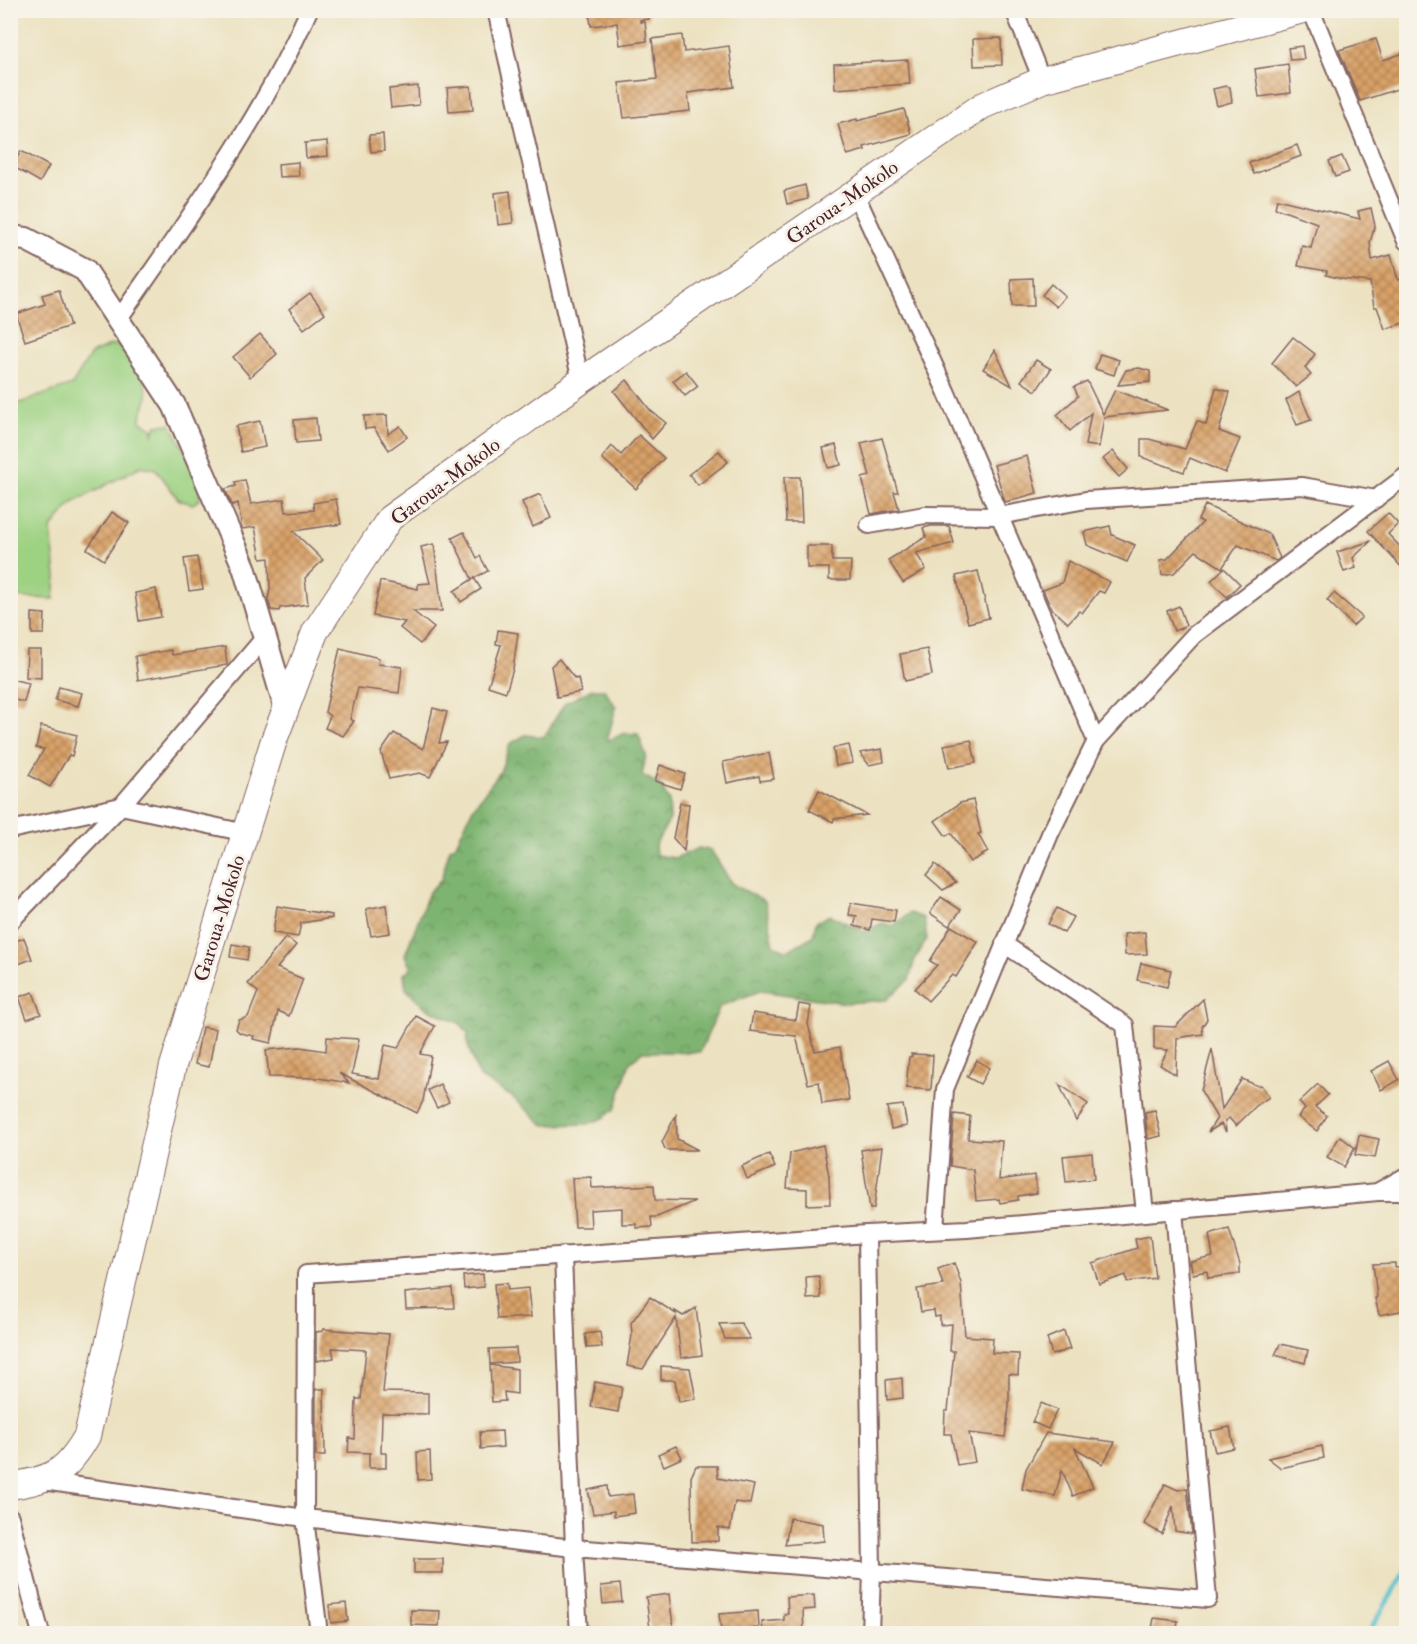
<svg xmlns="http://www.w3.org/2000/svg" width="1417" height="1644" font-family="'IM FELL Double Pica',serif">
<defs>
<pattern id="forest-crowns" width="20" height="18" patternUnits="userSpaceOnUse" patternTransform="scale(1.5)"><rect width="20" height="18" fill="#7eb471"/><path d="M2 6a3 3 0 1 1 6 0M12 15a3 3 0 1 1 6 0" fill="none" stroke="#69925d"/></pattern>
<pattern id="building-cross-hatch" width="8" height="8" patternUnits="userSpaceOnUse" patternTransform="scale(1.5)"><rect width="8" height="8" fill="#d8a167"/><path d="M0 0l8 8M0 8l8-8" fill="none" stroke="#b18355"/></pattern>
</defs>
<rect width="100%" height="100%" fill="#f7f3e8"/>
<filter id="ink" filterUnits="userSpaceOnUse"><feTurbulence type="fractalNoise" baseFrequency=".0167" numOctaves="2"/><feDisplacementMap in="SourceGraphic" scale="12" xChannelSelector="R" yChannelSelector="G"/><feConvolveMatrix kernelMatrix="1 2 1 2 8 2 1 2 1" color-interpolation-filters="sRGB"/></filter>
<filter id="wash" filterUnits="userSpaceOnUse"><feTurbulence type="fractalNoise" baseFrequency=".008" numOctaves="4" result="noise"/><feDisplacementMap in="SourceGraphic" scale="24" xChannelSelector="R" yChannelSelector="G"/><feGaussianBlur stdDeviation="1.35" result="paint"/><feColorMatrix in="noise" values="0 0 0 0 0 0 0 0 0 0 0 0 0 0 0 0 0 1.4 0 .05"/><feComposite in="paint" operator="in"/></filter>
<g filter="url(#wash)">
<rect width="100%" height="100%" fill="#ece2c1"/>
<path fill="url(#forest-crowns)" stroke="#646a4e" stroke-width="1.5" d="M592,689H604L616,707L607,741L625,733L638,734L646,755L642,775L660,785L669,801L670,819L655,845L656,855L675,858L699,848L711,850L732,884L765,901L774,945L787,951L813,936L816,922L830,915L865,932L882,923L893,926L910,913L924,918L927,939L915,959L909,980L886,1000L847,1003L760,991L720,1006L700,1052H642L630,1062L615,1109L603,1118L588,1124L544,1125L511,1096L479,1077L467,1043L468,1033L461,1024L425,1007L406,989L404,974L411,969L405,955L429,892L441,880L450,848L455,846L473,808L500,772L510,744L525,735L544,737L565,703Z"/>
<path fill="#9ed283" stroke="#747857" stroke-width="1.5" d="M111,345L126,346C134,361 149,381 147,399C146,407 140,411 141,421L153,429V435L156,425L171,424L199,478L200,499L193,504L179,500L156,469L141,466L71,504L51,529L56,577L54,599L11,597V406L72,385L91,354Z"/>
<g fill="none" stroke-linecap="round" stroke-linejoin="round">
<path stroke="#54c1cd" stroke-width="5" d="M1368,1634L1406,1570"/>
</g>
<g id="blocks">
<g fill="url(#building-cross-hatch)">
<path d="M589,10H649V19L640,20V22H645L647,41L620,45L617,23L591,26Z"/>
<path d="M682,35L684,52L729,46L734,87L688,93L690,111L624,118L619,83L657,79L652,39Z"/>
<path d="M1001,38L1002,65L974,66L973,39Z"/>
<path d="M1376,39L1383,60L1407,52V86L1360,101L1339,50Z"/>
<path d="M1302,46L1304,59L1290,60L1288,48Z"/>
<path d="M908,60L910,84L835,89L834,64Z"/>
<path d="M1288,64L1291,93L1259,97L1255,69Z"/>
<path d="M418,86L419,105L391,108L389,89Z"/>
<path d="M471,86L473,110L449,112L447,88Z"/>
<path d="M1226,86L1230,87L1232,102L1217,106L1213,89Z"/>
<path d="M904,109L911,134L864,147L865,150L847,155L838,124L857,119V121Z"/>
<path d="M383,134L384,151L371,152L369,135Z"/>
<path d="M327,141L328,156L306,158L305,143Z"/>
<path d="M1297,145L1301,156L1254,174L1249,163Z"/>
<path d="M21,151L49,166L40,182L12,166Z"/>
<path d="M1342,156L1349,172L1335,177L1329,161Z"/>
<path d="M298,162L299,176L279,177L278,164Z"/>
<path d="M805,185L808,199L787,204L784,191Z"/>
<path d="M510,191L513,223L498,225L495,193Z"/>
<path d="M1277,199L1360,219L1358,211L1371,208L1375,226L1370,242L1372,260L1391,255L1398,280L1407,277V322L1385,329L1377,307H1374L1370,282L1342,279L1326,275L1327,271L1298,266L1302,246L1311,248L1317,223L1275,208Z"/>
<path d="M1033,278L1034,306H1012L1011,279Z"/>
<path d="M1051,284L1065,296L1056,307L1042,295Z"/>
<path d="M59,290L70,326L25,341L16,314L45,304L42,295Z"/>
<path d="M310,293L325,313L304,329L289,309Z"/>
<path d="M260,334L277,354L250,377L233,357Z"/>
<path d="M1293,337L1315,354L1305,368L1311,375L1296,387L1272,363Z"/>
<path d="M995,350L1012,386L983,369Z"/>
<path d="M1100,354L1119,360L1114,375L1095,369Z"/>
<path d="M1036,360L1051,369L1036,391L1021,381Z"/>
<path d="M1139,368L1150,371V382L1118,385L1126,370Z"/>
<path d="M686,371L698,386L685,396L673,381Z"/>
<path d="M627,380L650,410L666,423L652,439L614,391Z"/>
<path d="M1087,381L1103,414L1115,390L1168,410L1104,417L1099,447L1085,445L1091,413L1070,431L1057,415L1078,396L1074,387Z"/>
<path d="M1216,388L1230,392L1219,431L1240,439L1225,473L1190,458L1184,472L1141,457V439H1149L1185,449L1197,421L1206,425Z"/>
<path d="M1299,392L1311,420L1297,425L1286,400Z"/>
<path d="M387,415L388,434L400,426L407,437L389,450L374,428L365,429L364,416Z"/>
<path d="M316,418L318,441L296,443L294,420Z"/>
<path d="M260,421L265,447L241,452L236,426Z"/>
<path d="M639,435L664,458L636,489L602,458L612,446L621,455Z"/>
<path d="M882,438L898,492H894L899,509L871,514L862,478L870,476L861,443Z"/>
<path d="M836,445L841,465L828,468L823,448Z"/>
<path d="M719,451L728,462L698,485L689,474Z"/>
<path d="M1113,451L1128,469L1119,477L1103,459Z"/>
<path d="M1027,456L1037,493L1005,502L994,465Z"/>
<path d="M784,477H800L802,522H786Z"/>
<path d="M245,480L251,504L284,499L286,512L314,510L313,503L336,499L341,524L293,531L323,560L305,578L308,604L280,608L279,611L271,610L268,599L270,589L269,558L261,559L255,527L242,529L238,503L232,505L225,489L236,486L235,482Z"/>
<path d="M540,494L551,518L533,527L522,502Z"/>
<path d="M1205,505L1269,534L1280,558L1276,561L1238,545L1222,568L1196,551L1174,573L1162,575L1160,560L1167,559L1203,522L1198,520Z"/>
<path d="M112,512L129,523L104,560L87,549Z"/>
<path d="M1388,513L1398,524L1388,534L1407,554V573L1368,531Z"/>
<path d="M931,526H949L954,543L916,553L926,569L903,583L888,560L926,537L923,528Z"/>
<path d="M1110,526L1112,535L1135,545L1127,562L1087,545L1084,532Z"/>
<path d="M464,532L477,558L480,556L488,571L472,579L452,538Z"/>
<path d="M1371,541L1353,558L1356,568L1344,572L1337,552Z"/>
<path d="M434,544L442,611H413L434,628L420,644L400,628L405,622L373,616L380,581L418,589V584L430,583L421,547Z"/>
<path d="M807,546H832V561H851L850,580H829V568H807Z"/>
<path d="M197,557L203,589L189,591L184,559Z"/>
<path d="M1068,561L1110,582L1104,593L1099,591L1082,613L1079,611L1068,623L1051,608L1043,590L1062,583Z"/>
<path d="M1224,568L1240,584L1227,597L1211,581Z"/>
<path d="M978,571L989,618L968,623L956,576Z"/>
<path d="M474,578L481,589L461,602L454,591Z"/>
<path d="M156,589L161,617L139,621L135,593Z"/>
<path d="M1334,593L1362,617L1353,626L1327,600Z"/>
<path d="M1179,606L1186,626L1174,631L1167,611Z"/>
<path d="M32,613L45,614L44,634H32Z"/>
<path d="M498,630L518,633L513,669L506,692L488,686L501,645L496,644Z"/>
<path d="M225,647L227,665L138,680L135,656L171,650L172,655Z"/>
<path d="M340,648L379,658L378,664L402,667L399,693L358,688L350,719L354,721L343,736L325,728L330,716L325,712Z"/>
<path d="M927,649L932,675L905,681L900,654Z"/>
<path d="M27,650H41V678L26,677Z"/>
<path d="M559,659L575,679L578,678L581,692L557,697L551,666Z"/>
<path d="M10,679L29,683L24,702L10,699Z"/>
<path d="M59,687L82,693L78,706L55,700Z"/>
<path d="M433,708L447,712L439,743L447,742L430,777L420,773L389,779L381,752L394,733L423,749Z"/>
<path d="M41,726L77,735L72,756L69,755L50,787L29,775L44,749L36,748Z"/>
<path d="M971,740L976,763L949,768L944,745Z"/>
<path d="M849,745L853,763L836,766L833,748Z"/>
<path d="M882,749L884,762L869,765L860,753Z"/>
<path d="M769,753L774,779L760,781L759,776L727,783L723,762Z"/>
<path d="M660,765L685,774L680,789L655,781Z"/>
<path d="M819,790L867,815L834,819L833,822L809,810Z"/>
<path d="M973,800L981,833L978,834L988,852L970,862L951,833L946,836L935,821L960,803Z"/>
<path d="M680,803L689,804L684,851L673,838Z"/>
<path d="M935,864L956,883L943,890L926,875Z"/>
<path d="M941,897L961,910L949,926L930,913Z"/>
<path d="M851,903L896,910L894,922L872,919L870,930L854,926L857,916L849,915Z"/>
<path d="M386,905L390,933L371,936L366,909Z"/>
<path d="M277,906L332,915V918L301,923L298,937L273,933Z"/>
<path d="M1057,908L1073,917L1064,933L1048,924Z"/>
<path d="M951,926L978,942L956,977L952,975L928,1001L915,989L937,965L930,961Z"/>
<path d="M1145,932L1147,954L1125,955L1124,934Z"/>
<path d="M286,937L296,945L277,968L303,979L289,1016L278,1011L271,1043L253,1039L254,1036L240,1033L236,1029L239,1020L248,1017L258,992L248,984Z"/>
<path d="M24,938L32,959L10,967V943Z"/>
<path d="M232,944L249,947L247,960L230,957Z"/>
<path d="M1141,963L1171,970L1167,987L1137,980Z"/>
<path d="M33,992L41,1014L27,1019L19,997Z"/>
<path d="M1203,999L1207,1019L1202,1027L1203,1034L1177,1038L1176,1075L1160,1065L1168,1050L1154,1049V1026L1175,1027Z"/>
<path d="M799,1004L811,1006L808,1024L815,1051L840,1047L849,1100L822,1104L819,1082L808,1084L796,1036L750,1031L753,1013L796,1020Z"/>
<path d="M416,1016L435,1026L420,1054L431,1056L423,1101L417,1113L339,1073L349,1083L318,1078L269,1077L266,1050L300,1047L326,1051L327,1037L359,1039L352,1074L379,1079L385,1045L398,1048Z"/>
<path d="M202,1027L216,1029L209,1067L195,1064Z"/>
<path d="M1212,1049L1222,1109L1242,1079L1258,1086L1261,1085L1269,1097L1256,1106L1236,1126L1229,1118L1225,1121L1226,1132L1221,1124L1208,1132L1217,1118L1201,1091Z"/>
<path d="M911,1054L933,1055L931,1090L906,1088L909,1057L912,1056Z"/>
<path d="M977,1060L989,1068L980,1084L967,1077Z"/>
<path d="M1389,1061L1399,1080L1381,1090L1371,1071Z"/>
<path d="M440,1084L449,1102L437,1108L428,1090Z"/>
<path d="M1059,1084L1088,1104L1076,1121Z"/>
<path d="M1318,1084L1328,1095L1315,1107L1327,1116L1317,1131L1298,1117L1305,1109L1299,1102Z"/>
<path d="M903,1105L907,1126L891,1129L887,1107Z"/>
<path d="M1155,1110L1161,1136L1148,1139L1145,1112Z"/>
<path d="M954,1114L970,1116L968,1139L1002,1141L999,1180L1035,1175L1037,1193L1018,1196V1200L1000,1203L999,1199L976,1201L973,1170L950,1166Z"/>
<path d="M676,1115L677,1139L698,1150H668L665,1149L662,1142Z"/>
<path d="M1359,1135L1379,1139L1375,1158L1355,1155Z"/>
<path d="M1340,1136L1355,1148L1344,1167L1327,1157Z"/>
<path d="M823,1145L829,1176L830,1204L807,1205V1189L787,1188L790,1153Z"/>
<path d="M882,1147L874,1209H870L861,1150Z"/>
<path d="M1092,1153L1094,1179L1066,1182L1063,1156Z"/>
<path d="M769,1154L775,1167L747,1179L742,1166Z"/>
<path d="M591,1177L592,1188L654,1185L655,1200L695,1201L657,1217H651L652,1227L636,1228V1224H622V1208L590,1210L591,1227H575L572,1178Z"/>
<path d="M1229,1229L1240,1264V1274L1208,1278L1207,1271L1193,1274L1190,1261L1213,1256L1209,1235Z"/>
<path d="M1150,1236L1155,1278L1127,1282L1126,1275L1099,1284L1092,1263L1137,1248L1135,1239Z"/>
<path d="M954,1263L961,1283L965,1336L993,1338L992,1353L1019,1354L1018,1375L1009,1374V1407L1005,1437L969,1433L975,1462L957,1465L951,1434H944L945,1411H948L954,1351H950L952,1324L940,1325V1316L935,1317L934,1310L921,1312L917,1289L943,1285L938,1269Z"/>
<path d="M1395,1263V1267L1407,1266L1406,1310L1379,1315L1375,1298L1377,1297L1373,1264Z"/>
<path d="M483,1274L484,1287L464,1289L463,1276Z"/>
<path d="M819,1276L821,1298L807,1299L806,1277Z"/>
<path d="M507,1283L508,1290L528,1288L531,1317L497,1319L494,1284Z"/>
<path d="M452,1288L454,1308L406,1309L405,1293Z"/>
<path d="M650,1297L676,1314L675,1311L683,1316L696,1308L702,1355L681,1358L676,1318L643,1369L627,1366L632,1335L631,1323Z"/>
<path d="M741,1323L750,1339H725L719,1324Z"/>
<path d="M323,1329L389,1334L383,1392L428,1393V1414L382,1413L381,1453H386V1468H369V1453H372L348,1452L349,1438L355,1439L356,1399H361L366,1350L332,1348L334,1358L316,1361V1332L323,1331Z"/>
<path d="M1064,1331L1070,1349L1052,1355L1047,1338Z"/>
<path d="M600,1332L602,1347L587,1348L585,1334Z"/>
<path d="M1280,1344L1308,1350L1305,1363L1275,1355Z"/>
<path d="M516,1348L517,1362L490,1364L489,1349Z"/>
<path d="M490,1365L517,1369V1394L504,1392L505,1401L492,1402Z"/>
<path d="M661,1366L690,1368L696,1399L679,1402L675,1380H661Z"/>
<path d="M902,1378L903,1398L887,1400L886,1380Z"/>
<path d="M595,1382L622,1387L618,1412L591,1407Z"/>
<path d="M316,1389H324L325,1456H316Z"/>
<path d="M1041,1403L1057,1410L1048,1429L1032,1422Z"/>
<path d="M1230,1427L1234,1448L1215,1452L1210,1431Z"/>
<path d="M502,1431L503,1447L481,1449L480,1432Z"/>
<path d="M1046,1433L1115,1442L1103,1464L1075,1448L1093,1487L1073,1496L1062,1470L1055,1496L1022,1489L1026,1469Z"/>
<path d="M676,1446L682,1458L664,1466L658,1454Z"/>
<path d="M1322,1446L1324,1458L1281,1468L1268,1458Z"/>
<path d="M430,1451L431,1479L418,1480L417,1452Z"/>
<path d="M696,1466H717L718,1478L754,1485L750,1504L735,1502L730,1530L718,1527V1541L692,1542L691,1477Z"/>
<path d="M1165,1484L1178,1490L1187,1488L1192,1534L1175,1531L1173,1506L1162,1534L1144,1524Z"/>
<path d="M607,1486L608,1497L633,1494L635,1513L614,1516V1511L593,1514L588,1490Z"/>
<path d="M790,1518L823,1524L824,1541L785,1545Z"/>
<rect x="414" y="1559" width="29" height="14"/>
<path d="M620,1584L622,1602L603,1604L601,1586Z"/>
<path d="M669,1594L673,1626L650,1629L646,1597Z"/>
<path d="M814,1595L815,1609L803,1610L804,1634H763L762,1622L784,1620V1614L788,1613L787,1597Z"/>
<path d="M346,1603L348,1621L331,1623L329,1605Z"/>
<path d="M411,1610L440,1611L439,1626L411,1625Z"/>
<path d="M758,1611L759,1628L721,1631L719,1614Z"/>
<path d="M1154,1618L1178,1621L1176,1634H1151Z"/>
</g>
</g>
</g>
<g filter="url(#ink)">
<use href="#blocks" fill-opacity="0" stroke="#836360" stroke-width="1.5"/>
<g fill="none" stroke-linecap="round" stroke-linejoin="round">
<defs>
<g id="street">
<path d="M496,10L581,381"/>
<path d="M1014,10L1042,80"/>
<path d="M1311,10L1406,241"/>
<path d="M855,193L946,391L1096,741"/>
<path d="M118,320C187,220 260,122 309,10"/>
<path d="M869,525L925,515L999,516L1086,500L1302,486L1376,499"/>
<path d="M10,830L121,806L246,833"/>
<path d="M10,922L121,806L264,638"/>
<path d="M1004,944L1125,1025L1145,1213"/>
<path d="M1379,1191L1406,1176"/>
<path d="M935,1230L945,1089L1050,834L1096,741L1194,635L1406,476"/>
<path d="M867,1234L872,1571L870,1634"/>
<path d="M563,1255L574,1548L579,1634"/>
<path d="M43,1481L305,1518L574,1548L1208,1599L1174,1210"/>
<path d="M10,1517L41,1634"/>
<path d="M319,1634L305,1518L306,1274L867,1234L967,1229L1378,1192H1406"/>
</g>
<path id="secondary" d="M10,237L26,239L85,270L174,405L244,567L286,709"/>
<path id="primary" d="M10,1486C52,1479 66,1473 87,1436L173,1066L274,740L315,632L390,518L581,381L982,106L1042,80L1303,10"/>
</defs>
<use href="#street" stroke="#836360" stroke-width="20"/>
<use href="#secondary" stroke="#836360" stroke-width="26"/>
<use href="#primary" stroke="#836360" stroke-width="28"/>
<use href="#street" stroke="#fff" stroke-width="16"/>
<use href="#secondary" stroke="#fff" stroke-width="22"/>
<use href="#primary" stroke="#fff" stroke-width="26"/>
</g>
</g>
<g text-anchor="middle" stroke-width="6" stroke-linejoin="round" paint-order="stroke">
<g font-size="20" fill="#4a1f2b" stroke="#f7f3e8">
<text transform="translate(842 202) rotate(-35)" y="7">Garoua-Mokolo</text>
<text transform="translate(445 481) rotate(-37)" y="7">Garoua-Mokolo</text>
<text transform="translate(219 918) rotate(-73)" y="7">Garoua-Mokolo</text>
</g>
</g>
<rect width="1417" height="1644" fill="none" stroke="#f7f3e8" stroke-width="36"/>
</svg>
